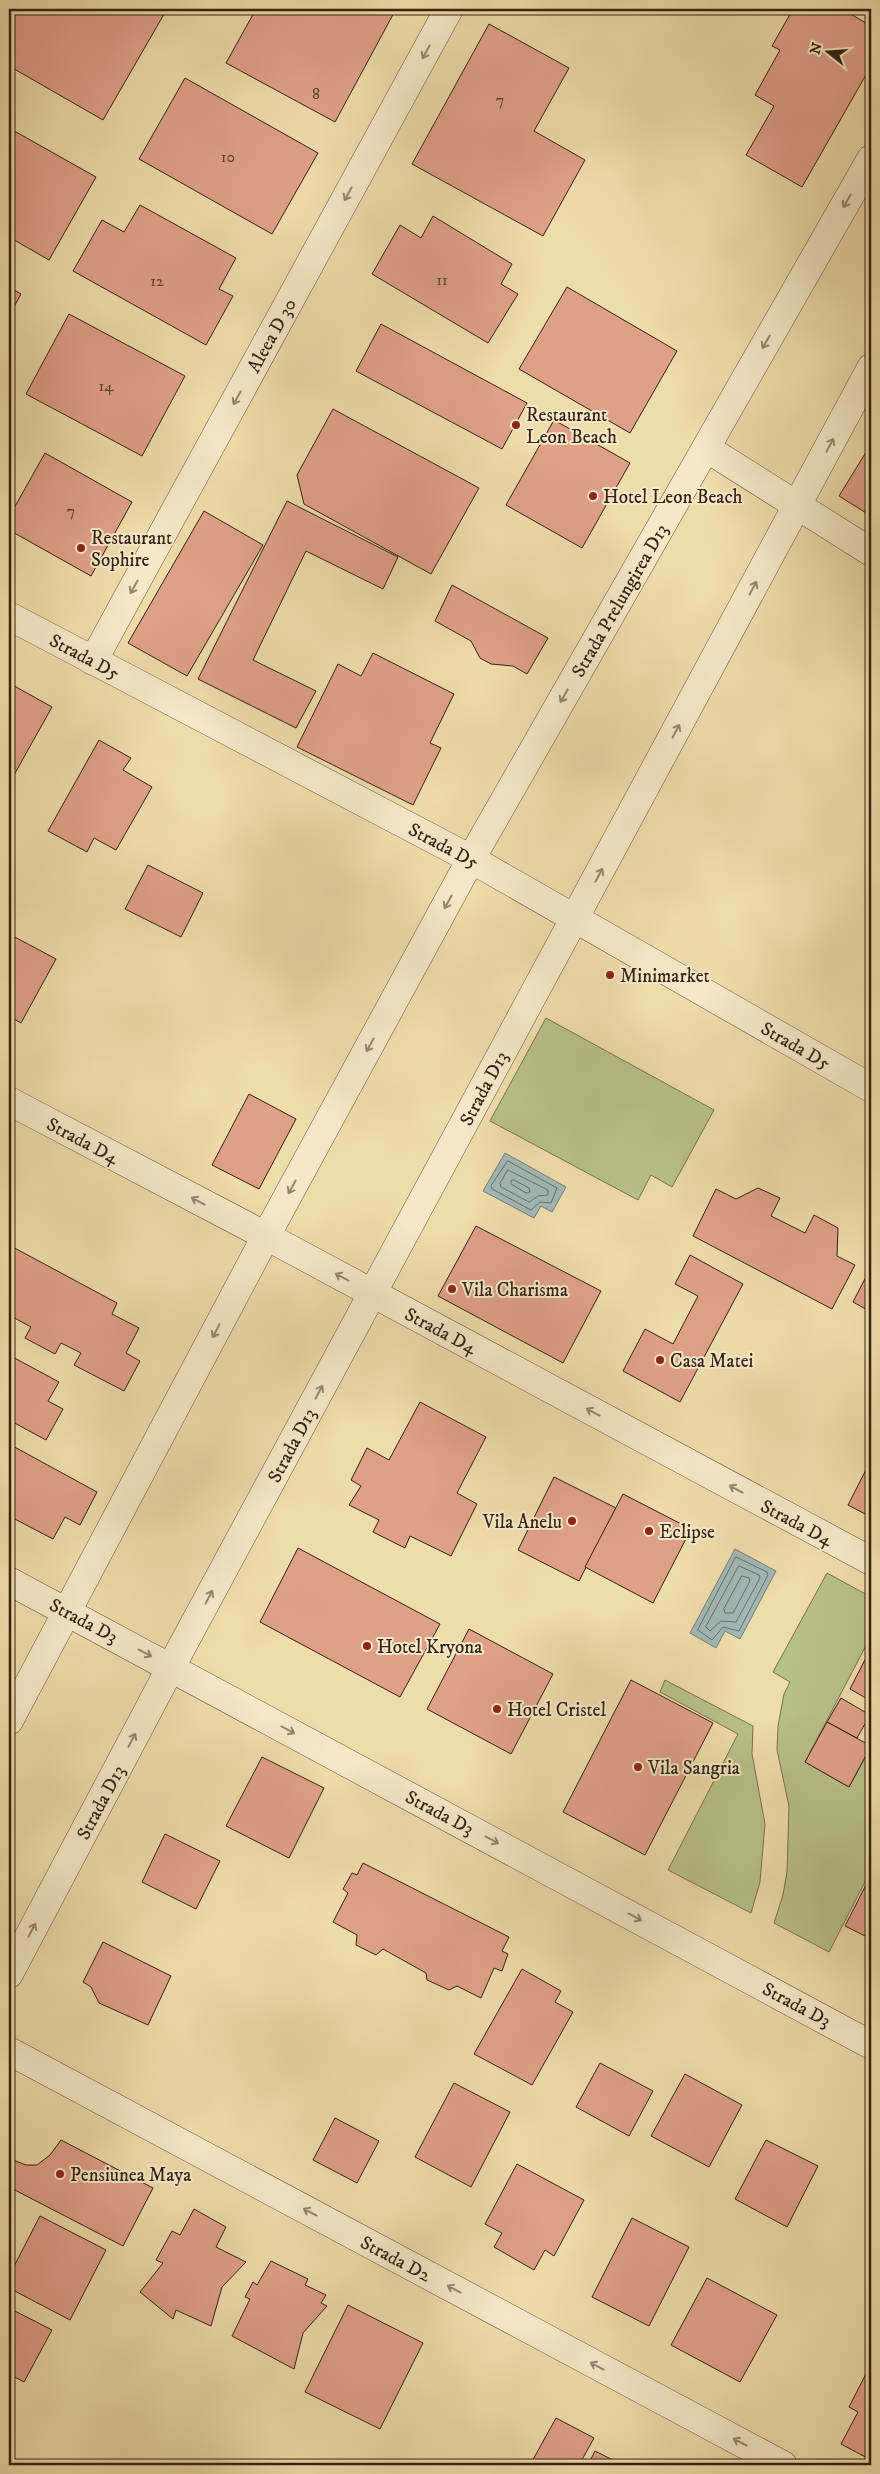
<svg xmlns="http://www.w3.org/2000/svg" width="880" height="2474" font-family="'IM FELL DW Pica',serif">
<rect width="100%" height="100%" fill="#eedcaa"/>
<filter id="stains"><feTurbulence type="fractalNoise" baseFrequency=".004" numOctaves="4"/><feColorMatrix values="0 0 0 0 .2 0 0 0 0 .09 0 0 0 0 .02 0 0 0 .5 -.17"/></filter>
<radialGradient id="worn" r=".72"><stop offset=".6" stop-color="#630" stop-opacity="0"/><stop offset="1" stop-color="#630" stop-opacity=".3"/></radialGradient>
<g fill="#b8c089" stroke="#76714e">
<path d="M546,1018L714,1110L672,1187L651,1175L638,1200L490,1121Z"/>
<path d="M827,1573L871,1597V1636L805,1762L849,1787L871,1747V1870L829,1952L774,1923L783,1895L787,1872L789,1806L777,1750L778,1726L784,1694L790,1682L773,1672Z"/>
<path d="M665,1680L753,1726L752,1754L765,1824L760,1882L751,1913L668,1870L738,1734L660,1692Z"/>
</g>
<g fill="#a1b8b6" stroke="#757c75">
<path d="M505,1153L566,1187L552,1212L541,1206L534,1218L483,1191Z"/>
<path d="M735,1549L776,1571L740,1639L725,1631L716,1648L690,1633Z"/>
</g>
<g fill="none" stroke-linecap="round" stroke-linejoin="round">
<g stroke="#6a6d65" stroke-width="1">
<path d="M508,1161L557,1188L551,1203L540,1202L531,1210L492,1189L491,1186Z"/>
<path d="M508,1170L548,1190V1195L538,1196L529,1202L501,1187L500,1184Z"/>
<path d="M514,1180L529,1188L530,1192L526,1193L511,1184V1181Z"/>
<path d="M736,1557L767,1572L768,1575L739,1631L723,1627L712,1640L698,1630Z"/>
<path d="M739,1566L759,1575L760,1578L736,1622L721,1621L710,1631L706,1627Z"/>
<path d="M742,1576L749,1578L750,1581L733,1613H725L724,1609Z"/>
</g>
</g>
<g fill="#dfa08a" stroke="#342214">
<path d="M19,9H167L103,120L9,66V27Z"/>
<path d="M256,9H396L335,122L226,63Z"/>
<path d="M793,9H842L871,26V66L802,187L746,155L774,106L755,95L780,50L772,46Z"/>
<path d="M489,24L569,68L534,131L585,160L543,236L412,164Z"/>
<path d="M185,78L318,153L272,234L139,159Z"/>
<path d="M9,128L96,177L49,260L9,237Z"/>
<path d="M140,205L236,258L219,289L233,296L206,345L73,271L102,220L124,232Z"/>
<path d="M433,216L512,264L501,284L518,294L488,343L372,274L400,225L421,238Z"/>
<path d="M9,287L21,294L9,316Z"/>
<path d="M567,287L677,351L630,433L519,369Z"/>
<path d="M69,314L185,376L142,456L26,394Z"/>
<path d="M381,324L527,403L502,449L356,371Z"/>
<path d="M333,409L479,488L431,574L304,504L297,475Z"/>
<path d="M554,420L630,463L582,548L506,505Z"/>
<path d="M871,444V516L839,496Z"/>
<path d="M45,453L132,502L91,576L9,530V517Z"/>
<path d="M287,501L398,557L383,589L306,551L253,660L316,691L296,728L198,679Z"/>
<path d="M204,511L263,545L187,676L128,643Z"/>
<path d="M452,585L548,638L527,674L513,666L491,664L480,658L471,641L435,621Z"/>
<path d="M373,653L454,694L430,743L441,748L413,805L297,747L338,664L361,676Z"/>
<path d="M9,683L52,707L9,784Z"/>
<path d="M99,740L131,758L123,770L152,787L116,850L94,838L87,852L48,831Z"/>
<path d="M148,865L203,893L181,937L125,909Z"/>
<path d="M9,934L56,959L21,1023L9,1016Z"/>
<path d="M249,1094L296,1119L259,1189L212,1165Z"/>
<path d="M758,1188L780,1198L771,1216L805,1233L814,1215L838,1228L837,1256L855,1265L832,1309L693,1236L716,1189L736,1199Z"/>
<path d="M476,1226L601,1291L563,1363L438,1296Z"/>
<path d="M9,1245L117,1303L112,1314L139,1328L126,1353L140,1361L124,1391L74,1365L81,1353L61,1343L55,1354L25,1338L31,1327L9,1315Z"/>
<path d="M690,1255L743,1284L680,1402L623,1371L645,1329L673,1344L698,1296L675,1284Z"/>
<path d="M871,1267V1312L853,1302Z"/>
<path d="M9,1355L59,1382L48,1401L63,1409L46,1440L9,1420Z"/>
<path d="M420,1402L486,1437L457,1493L477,1504L451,1556L410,1536L405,1548L373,1532L379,1520L349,1505L361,1486L351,1480L367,1448L389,1460Z"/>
<path d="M9,1444L97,1492L80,1525L65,1517L53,1539L9,1516Z"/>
<path d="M871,1460V1517L848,1505Z"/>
<path d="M554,1477L616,1508L579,1581L518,1550Z"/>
<path d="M623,1494L691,1529L653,1603L585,1567Z"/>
<path d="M298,1548L440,1624L400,1697L260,1622Z"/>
<path d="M469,1629L553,1674L511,1754L427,1709Z"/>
<path d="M871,1648V1701L850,1689Z"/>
<path d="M631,1680L713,1723L645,1855L563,1812Z"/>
<path d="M841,1698L870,1715L857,1738L827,1722Z"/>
<path d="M827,1722L871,1746L849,1787L805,1762Z"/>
<path d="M262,1757L324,1788L289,1858L226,1826Z"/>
<path d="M165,1834L220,1861L196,1909L142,1882Z"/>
<path d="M363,1863L509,1937L502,1951L508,1954L502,1971L494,1968L481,1998L457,1986L449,1990L427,1980L426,1973L383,1949L376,1955L356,1945L357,1935L333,1922L348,1893L343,1889L352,1873L357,1875Z"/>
<path d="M871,1875V1939L845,1926Z"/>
<path d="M103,1942L171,1976L148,2025L99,2003L91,1987L83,1982Z"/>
<path d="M522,1969L561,1991L555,2002L573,2012L532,2085L474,2054Z"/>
<path d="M600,2063L653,2091L629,2136L576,2107Z"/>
<path d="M685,2074L742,2105L709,2167L651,2136Z"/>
<path d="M454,2083L510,2112L471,2187L415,2157Z"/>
<path d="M335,2118L379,2141L357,2183L313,2160Z"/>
<path d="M61,2140L153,2188L123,2246L9,2187V2169L13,2160L26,2165H37L50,2155Z"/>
<path d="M766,2140L818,2166L787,2227L735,2199Z"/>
<path d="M517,2164L584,2200L554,2256L545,2250L534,2270L494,2247L502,2233L485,2224Z"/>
<path d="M194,2209L226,2227L216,2247L246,2262L222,2287L211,2326L176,2310L173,2319L140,2292L163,2263L156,2260L172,2231L180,2235Z"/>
<path d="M40,2216L106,2250L70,2320L9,2288V2276Z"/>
<path d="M632,2218L689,2247L649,2326L592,2297Z"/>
<path d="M271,2261L308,2279L305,2285L326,2295L321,2303L327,2306L303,2333L294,2369L232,2336L250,2299L245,2297L253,2282L257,2285Z"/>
<path d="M707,2278L777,2315L740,2382L671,2345Z"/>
<path d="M348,2305L423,2343L380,2429L305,2392Z"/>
<path d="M9,2308L52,2330L24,2382L9,2374Z"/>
<path d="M871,2364V2460L841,2444L858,2412L849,2407Z"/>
<path d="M556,2418L594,2438L579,2465H530Z"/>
<path d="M595,2451L623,2465H588Z"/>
</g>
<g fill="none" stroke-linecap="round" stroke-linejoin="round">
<defs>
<g id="minor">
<path d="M706,448L871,552"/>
<path d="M9,616L471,859L871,1088"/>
<path d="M93,661L449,9"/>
<path d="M9,1101L266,1236L871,1561"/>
<path d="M9,1581L871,2045"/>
<path d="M9,1721L266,1236L471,859L871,159"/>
<path d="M9,1974L171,1667L871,368"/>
<path d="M9,2051L783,2465"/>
</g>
</defs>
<use href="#minor" stroke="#62503a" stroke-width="29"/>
<use href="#minor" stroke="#f4e8c8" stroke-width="28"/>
</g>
<defs><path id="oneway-shaft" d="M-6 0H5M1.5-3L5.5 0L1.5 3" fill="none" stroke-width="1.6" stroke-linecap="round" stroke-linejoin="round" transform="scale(1.25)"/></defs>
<g stroke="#94856e">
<use href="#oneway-shaft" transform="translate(426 52) rotate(119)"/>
<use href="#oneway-shaft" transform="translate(348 194) rotate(119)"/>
<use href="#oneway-shaft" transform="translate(847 201) rotate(120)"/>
<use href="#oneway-shaft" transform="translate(766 342) rotate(120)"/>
<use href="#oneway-shaft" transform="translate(237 398) rotate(119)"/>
<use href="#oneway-shaft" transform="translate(830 445) rotate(-62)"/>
<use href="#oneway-shaft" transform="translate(134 587) rotate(119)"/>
<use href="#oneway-shaft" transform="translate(753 588) rotate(-62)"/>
<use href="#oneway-shaft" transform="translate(564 696) rotate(120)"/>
<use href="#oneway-shaft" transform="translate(676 731) rotate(-62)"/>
<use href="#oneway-shaft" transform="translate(599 875) rotate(-62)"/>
<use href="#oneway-shaft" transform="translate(448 902) rotate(119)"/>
<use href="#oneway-shaft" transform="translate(370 1045) rotate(119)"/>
<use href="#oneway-shaft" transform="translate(292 1187) rotate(119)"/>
<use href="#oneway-shaft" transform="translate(198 1201) rotate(-152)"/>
<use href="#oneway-shaft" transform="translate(342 1277) rotate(-152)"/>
<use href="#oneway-shaft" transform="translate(216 1331) rotate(118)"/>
<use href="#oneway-shaft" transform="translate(319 1392) rotate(-62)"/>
<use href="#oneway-shaft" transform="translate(593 1412) rotate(-152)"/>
<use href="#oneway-shaft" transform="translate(736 1489) rotate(-152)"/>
<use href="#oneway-shaft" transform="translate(209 1597) rotate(-62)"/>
<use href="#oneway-shaft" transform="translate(145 1653) rotate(28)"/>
<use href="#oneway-shaft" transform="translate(288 1730) rotate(28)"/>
<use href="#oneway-shaft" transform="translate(132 1740) rotate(-62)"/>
<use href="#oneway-shaft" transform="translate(492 1840) rotate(28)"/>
<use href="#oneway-shaft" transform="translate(635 1917) rotate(28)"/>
<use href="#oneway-shaft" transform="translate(32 1930) rotate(-62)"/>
<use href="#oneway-shaft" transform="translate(310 2212) rotate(-152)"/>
<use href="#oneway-shaft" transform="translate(454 2289) rotate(-152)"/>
<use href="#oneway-shaft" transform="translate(597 2366) rotate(-152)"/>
<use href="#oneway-shaft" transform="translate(740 2442) rotate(-152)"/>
</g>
<g fill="#8f2418" stroke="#f4e8c8" stroke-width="2">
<circle cx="516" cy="425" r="5"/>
<circle cx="593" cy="496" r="5"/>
<circle cx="81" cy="548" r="5"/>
<circle cx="610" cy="975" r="5"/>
<circle cx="452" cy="1289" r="5"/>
<circle cx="660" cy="1360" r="5"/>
<circle cx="572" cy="1521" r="5"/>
<circle cx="649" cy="1531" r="5"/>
<circle cx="367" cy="1646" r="5"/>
<circle cx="497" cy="1709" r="5"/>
<circle cx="638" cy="1767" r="5"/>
<circle cx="60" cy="2174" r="5"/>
</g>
<g text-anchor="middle" stroke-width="4" stroke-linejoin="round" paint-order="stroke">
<g font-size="16" fill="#5f4232">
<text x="316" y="99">8</text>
<text x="500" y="105">7</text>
<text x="228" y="162">10</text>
<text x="442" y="285">11</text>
<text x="157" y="286">12</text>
<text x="106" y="391">14</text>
<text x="71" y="516">7</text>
</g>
<g font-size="19" fill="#342214" stroke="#f4e8c8">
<text transform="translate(271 335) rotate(-61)" y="7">Aleea D 30</text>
<text transform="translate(619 600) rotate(-60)" y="7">Strada Prelungirea D13</text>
<text transform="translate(85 656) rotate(28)" y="7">Strada D5</text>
<text transform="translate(444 845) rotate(28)" y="7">Strada D5</text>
<text transform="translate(796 1045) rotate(30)" y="7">Strada D5</text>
<text transform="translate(483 1088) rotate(-62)" y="7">Strada D13</text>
<text transform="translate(83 1140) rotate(28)" y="7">Strada D4</text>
<text transform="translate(441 1330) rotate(28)" y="7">Strada D4</text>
<text transform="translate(291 1445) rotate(-62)" y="7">Strada D13</text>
<text transform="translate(797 1522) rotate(28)" y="7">Strada D4</text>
<text transform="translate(84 1620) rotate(28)" y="7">Strada D3</text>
<text transform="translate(100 1802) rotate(-62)" y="7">Strada D13</text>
<text transform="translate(440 1812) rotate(28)" y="7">Strada D3</text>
<text transform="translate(797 2004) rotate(28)" y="7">Strada D3</text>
<text transform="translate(396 2258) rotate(28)" y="7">Strada D2</text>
</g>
<g font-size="19" fill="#342214" stroke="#f4e8c8" text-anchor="start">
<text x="526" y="421">Restaurant<tspan x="526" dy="22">Leon Beach</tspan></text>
<text x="603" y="503">Hotel Leon Beach</text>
<text x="91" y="544">Restaurant<tspan x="91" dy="22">Sophire</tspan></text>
<text x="620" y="982">Minimarket</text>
<text x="462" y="1296">Vila Charisma</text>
<text x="670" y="1367">Casa Matei</text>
<text x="562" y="1528" text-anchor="end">Vila Anelu</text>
<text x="659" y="1538">Eclipse</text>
<text x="377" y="1653">Hotel Kryona</text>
<text x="507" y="1716">Hotel Cristel</text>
<text x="648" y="1774">Vila Sangria</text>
<text x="70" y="2181">Pensiunea Maya</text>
</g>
</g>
<rect width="880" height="2474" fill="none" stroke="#eedcaa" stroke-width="30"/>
<rect x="10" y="10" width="860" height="2454" fill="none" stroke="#342214" stroke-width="2.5"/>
<rect x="15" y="15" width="850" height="2444" fill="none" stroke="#342214"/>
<g transform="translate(828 52) rotate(287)" stroke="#f4e8c8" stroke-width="4" paint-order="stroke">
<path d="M0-4L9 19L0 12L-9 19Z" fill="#342214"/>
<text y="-8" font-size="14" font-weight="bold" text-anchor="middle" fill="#342214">N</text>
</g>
<rect width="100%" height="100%" filter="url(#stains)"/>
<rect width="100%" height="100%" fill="url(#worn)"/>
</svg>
